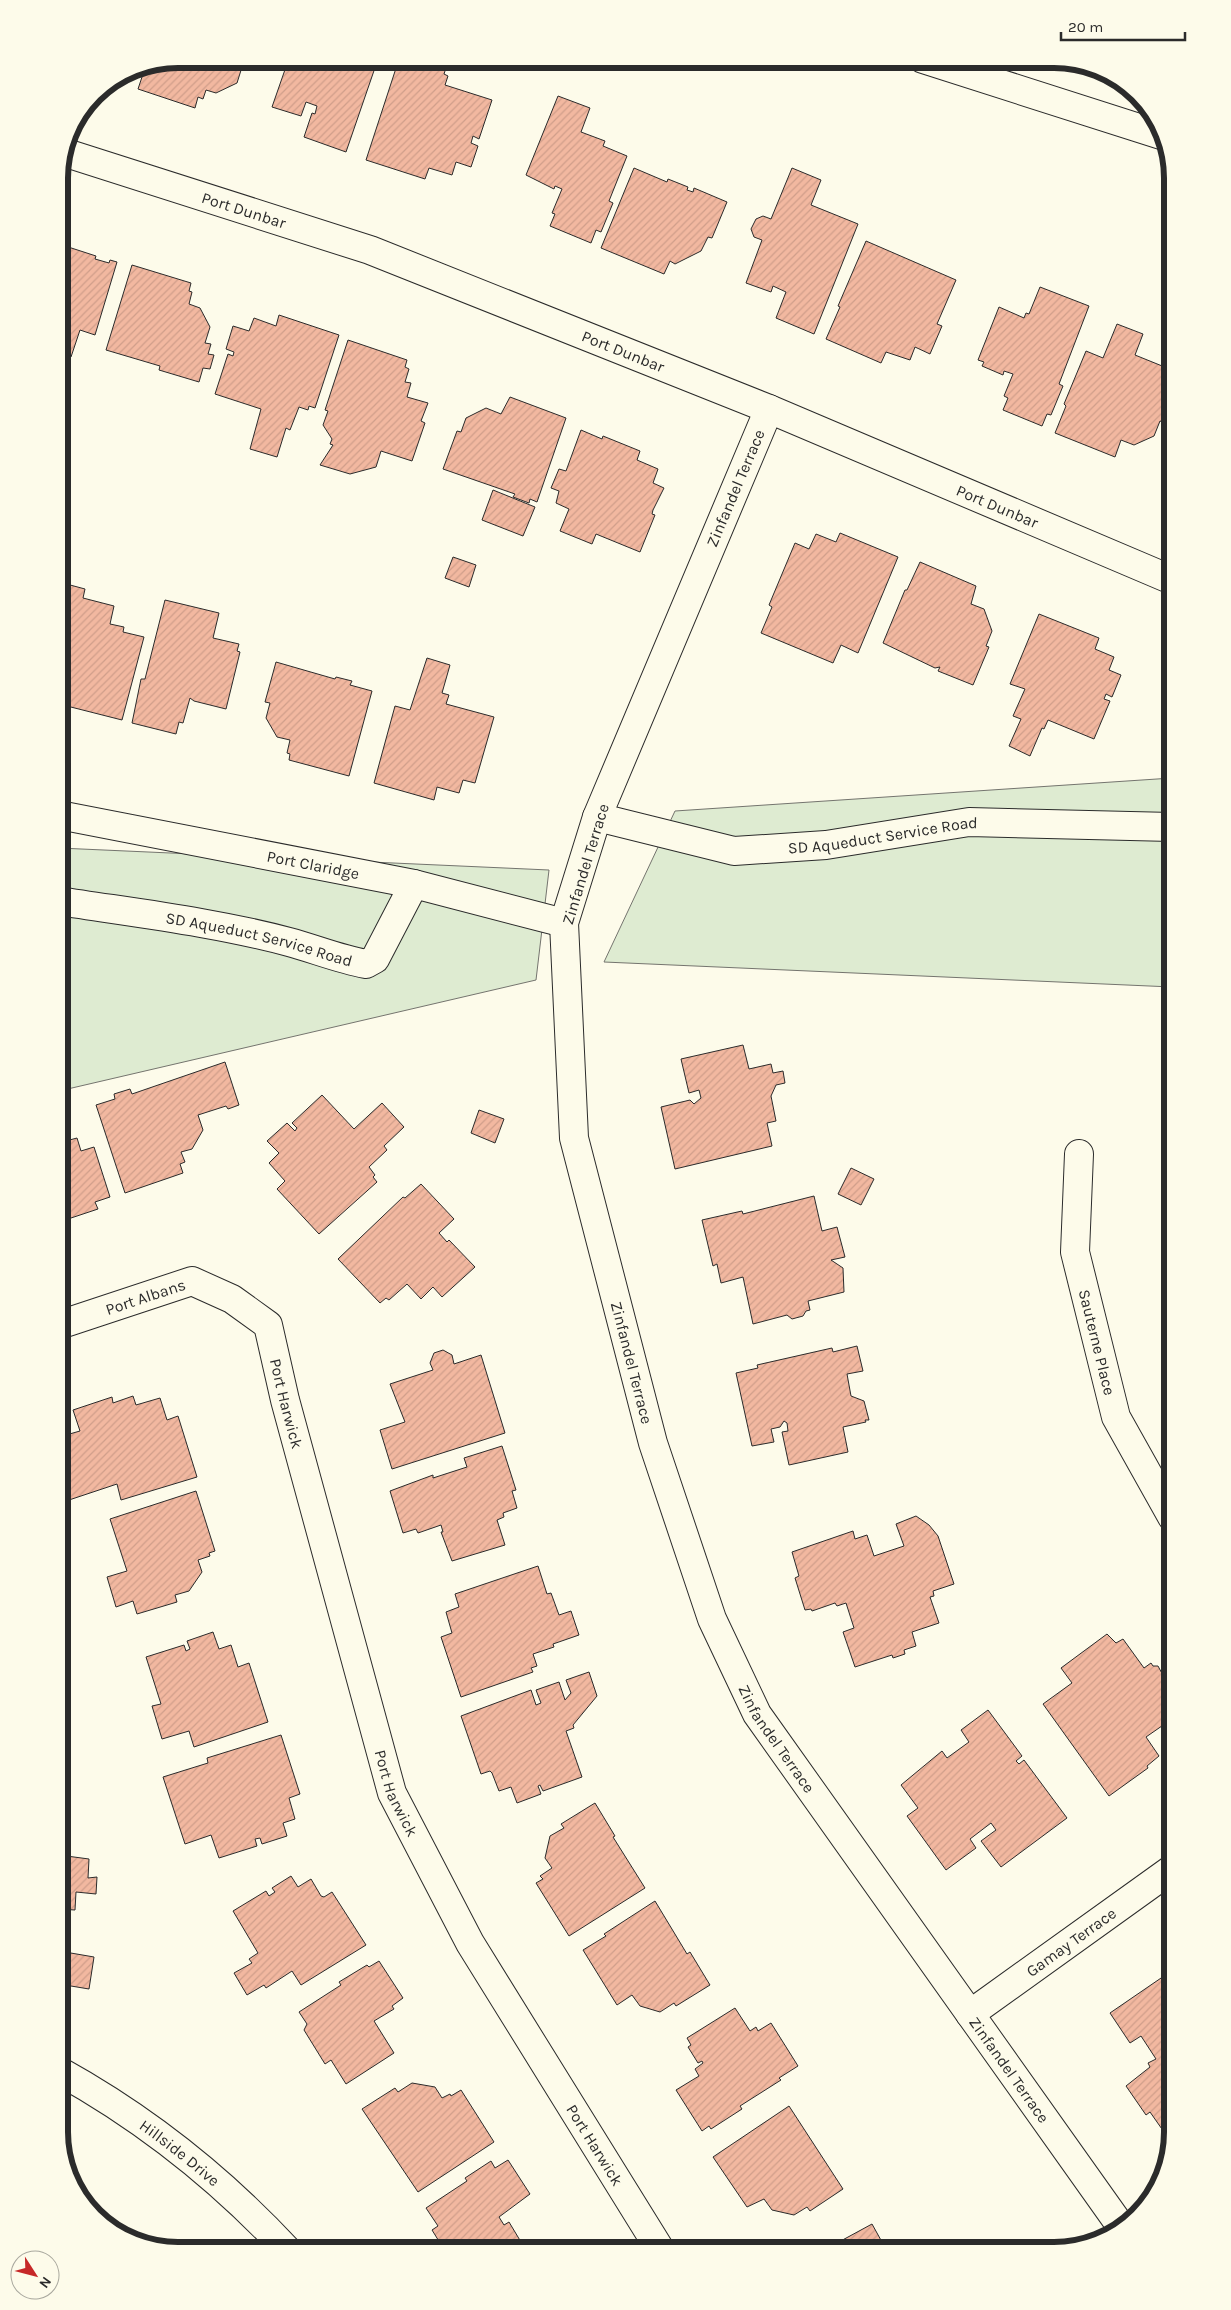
<svg xmlns="http://www.w3.org/2000/svg" width="1231" height="2310" font-family="Karla,sans-serif">
<defs>
<pattern id="building-hatch" width="6" height="6" patternUnits="userSpaceOnUse" patternTransform="scale(1.25)"><rect width="6" height="6" fill="#f2b8a0"/><path d="M-1 1l2-2M0 6l6-6M5 7l2-2" fill="none" stroke="#d09e8a"/></pattern>
</defs>
<rect width="100%" height="100%" fill="#fdfbea"/>
<g fill="#deebd1" stroke="#74746e">
<path d="M1172,778V987L604,962L675,811Z"/>
<path d="M59,848L549,870L536,980L59,1091Z"/>
</g>
<g fill="url(#building-hatch)" stroke="#2b2b2b">
<path d="M177,59H250L247,69L242,67L237,83L216,93L206,90L203,99L198,97L195,108L138,89L146,65Z"/>
<path d="M281,59H378L346,152L304,137L312,113L315,114L317,106L306,102L301,116L272,107L288,61Z"/>
<path d="M399,59L418,65L420,59H449L444,74L448,76L445,85L492,100L479,139L473,136L471,143L478,146L471,167L456,162L452,175L429,168L425,179L366,160Z"/>
<path d="M558,96L590,108L581,132L605,141L603,146L627,156L609,201L613,203L601,232L596,230L591,243L550,226L555,214L552,213L562,189L555,186L554,189L526,175Z"/>
<path d="M634,168L667,182L668,179L688,187L687,190L693,192L694,188L727,202L712,238L708,237L701,251L675,264L670,261L664,274L601,248Z"/>
<path d="M792,168L821,180L811,205L858,224L814,334L776,318L786,292L773,286L771,292L746,283L762,240L754,237L751,229L756,219L763,216L771,219Z"/>
<path d="M866,241L956,280L937,324L942,326L930,354L915,347L910,360L886,352L881,363L826,339L840,307L838,306Z"/>
<path d="M59,244L96,256L95,259L109,263L110,260L117,262L95,335L80,330L71,357L67,355L59,379Z"/>
<path d="M132,265L191,283L189,291L192,292L189,304L200,308L210,327L205,343L211,344L208,354L214,355L210,369L203,368L199,382L159,370L160,366L106,350Z"/>
<path d="M1040,287L1089,306L1059,384L1063,386L1051,415L1047,414L1042,426L1003,410L1008,398L1004,396L1013,374L1004,371L1003,375L982,366L984,362L978,360L999,307L1024,318L1026,313L1029,314Z"/>
<path d="M279,315L339,335L315,408L309,406L308,410L299,407L290,430L286,428L277,457L250,449L261,409L215,394L228,354L233,356L234,352L226,349L233,326L249,331L254,318L276,326Z"/>
<path d="M1117,324L1143,334L1135,355L1172,370V404L1166,419L1163,422L1160,421L1154,436L1134,445L1121,440L1115,457L1055,433L1066,406L1064,404L1086,351L1103,358Z"/>
<path d="M348,340L407,360L405,367L409,369L405,382L411,383L407,397L428,403L421,421L425,423L412,461L381,451L376,467L350,474L320,465L333,445L330,444L332,439L323,425L328,411L325,410Z"/>
<path d="M510,397L566,418L537,502L530,499L529,503L513,497L515,494L443,469L457,431L461,432L466,418L486,408L501,414Z"/>
<path d="M581,430L602,439L603,436L640,451L637,460L658,469L653,483L664,488L653,510L652,514L655,515L640,552L596,534L592,544L560,531L569,509L556,503L559,491L551,488L559,469L566,471Z"/>
<path d="M493,490L535,507L523,536L482,520Z"/>
<path d="M840,533L898,557L858,653L841,645L833,663L761,633L772,607L769,605L795,543L809,549L816,534L836,542Z"/>
<path d="M453,557L476,565L469,587L445,578Z"/>
<path d="M920,562L976,586L971,604L984,609L992,631L986,646L989,647L973,685L938,671L940,667L935,668L883,643L905,590H907Z"/>
<path d="M59,582L85,589L83,598L114,606L110,624L124,627L123,632L144,637L122,720L59,704L63,687L59,686Z"/>
<path d="M165,600L219,613L213,638L239,644L237,651L240,652L226,709L194,701L190,698L183,723L179,722L176,734L132,723L141,679H145Z"/>
<path d="M1039,614L1099,638L1095,649L1114,657L1109,670L1121,675L1112,697L1106,694L1104,699L1110,701L1094,739L1048,720L1044,729L1042,728L1030,756L1009,746L1021,719L1013,716L1025,689L1010,684Z"/>
<path d="M427,658L450,665L442,693L449,695L446,704L494,717L475,783L463,780L459,793L437,787L434,800L374,783L395,706L410,710Z"/>
<path d="M276,662L335,679L336,677L352,681L350,685L372,691L349,776L289,760L290,754L287,753L290,740L277,737L266,718L270,703L265,702Z"/>
<path d="M743,1045L749,1069L771,1064L773,1073L783,1071L785,1083L776,1085L771,1096L776,1121L767,1123L772,1146L675,1169L661,1107L690,1100L694,1104L701,1098L699,1090L689,1093L681,1059Z"/>
<path d="M225,1062L239,1105L228,1109L226,1106L198,1115L203,1130L192,1149L181,1152L185,1162L180,1164L183,1173L125,1193L96,1105L115,1099L114,1094L130,1089L132,1094Z"/>
<path d="M322,1095L354,1129L382,1103L404,1127L384,1146L387,1150L369,1167L375,1175L373,1177L377,1182L319,1234L277,1189L285,1181L269,1163L279,1153L267,1141L287,1123L295,1131L297,1128L292,1123Z"/>
<path d="M479,1110L504,1119L495,1143L471,1133Z"/>
<path d="M59,1134L62,1142L77,1138L81,1151L94,1147L110,1197L95,1202L98,1209L59,1222Z"/>
<path d="M851,1168L874,1179L861,1205L838,1194Z"/>
<path d="M421,1184L454,1219L439,1233L447,1242L449,1240L475,1267L442,1297L433,1287L421,1299L407,1284L389,1300L386,1298L380,1303L338,1259L403,1197L405,1198Z"/>
<path d="M814,1196L822,1231L837,1227L845,1257L831,1260L843,1268L844,1292L808,1301L810,1310L806,1311L803,1316L792,1319L787,1315L753,1324L743,1277L721,1283L717,1264L713,1266L702,1220L742,1211L743,1214Z"/>
<path d="M857,1346L863,1371L847,1374L851,1396L864,1401L869,1420H865L866,1422L843,1427L848,1452L789,1465L782,1432L788,1431L787,1423L784,1421L780,1427L771,1429L774,1442L752,1446L736,1373L758,1368L757,1365L832,1348L833,1352Z"/>
<path d="M443,1350L452,1355L454,1364L481,1355L505,1433L392,1469L380,1430L405,1422L390,1384L433,1370L430,1363L434,1353Z"/>
<path d="M133,1396L136,1405L160,1398L167,1420L178,1416L197,1477L121,1500L117,1484L69,1500L59,1467L65,1464L59,1437L80,1431L73,1410L112,1397L113,1403Z"/>
<path d="M502,1446L516,1490L512,1491L517,1508L503,1513L504,1517L497,1520L505,1545L452,1561L441,1532H443L441,1525L418,1533L416,1529L403,1533L390,1491L433,1475V1478L467,1467L464,1458Z"/>
<path d="M196,1491L215,1551L209,1553L210,1556L198,1560L202,1572L189,1591L175,1595L177,1602L137,1614L133,1601L116,1607L107,1577L127,1571L110,1519Z"/>
<path d="M916,1516L929,1525L938,1536L954,1584L933,1591L934,1596L930,1597L939,1623L912,1632L916,1646L904,1650L905,1654L893,1658L892,1655L855,1667L843,1632L854,1628L846,1603L837,1606L835,1603L812,1611L811,1609L805,1610L795,1578L799,1576L792,1552L853,1531L855,1539L867,1535L874,1556L904,1546L896,1524Z"/>
<path d="M538,1566L547,1594L551,1593L559,1615L571,1611L579,1635L553,1644L554,1647L533,1654L537,1666L531,1668L533,1672L461,1697L441,1637L452,1633L446,1612L459,1607L455,1594Z"/>
<path d="M213,1632L219,1649L231,1645L238,1667L249,1663L268,1722L194,1747L189,1731L162,1739L152,1706L161,1704L146,1657L184,1645L186,1651L190,1649L187,1641Z"/>
<path d="M1107,1634L1116,1643L1123,1639L1144,1668L1151,1663L1153,1666H1158L1172,1692V1719L1146,1737L1159,1756L1147,1766L1148,1768L1109,1796L1043,1704L1072,1683L1061,1668Z"/>
<path d="M589,1672L597,1696L573,1725L574,1728L566,1731L582,1777L543,1791L540,1785L538,1786L541,1794L517,1803L511,1787L499,1791L492,1773L490,1771L481,1774L461,1716L531,1690L536,1705L541,1703L536,1690L559,1682L565,1700L571,1693L566,1680Z"/>
<path d="M988,1710L1022,1756L1016,1761L1019,1764L1024,1760L1067,1818L1001,1867L981,1841L996,1830L991,1823L970,1839L976,1848L946,1870L907,1816L918,1808L901,1785L942,1751L947,1758L969,1742L961,1730Z"/>
<path d="M281,1735L300,1794L289,1798L295,1819L283,1823L287,1836L262,1844L260,1838L255,1839L257,1846L219,1858L211,1835L185,1844L163,1777L208,1763L207,1758Z"/>
<path d="M595,1803L615,1836L613,1837L645,1888L569,1936L536,1883L543,1879L540,1876L552,1868L545,1858L550,1836L564,1828L561,1824Z"/>
<path d="M59,1855L89,1859L88,1878L97,1877L96,1894L76,1892L75,1910L59,1909Z"/>
<path d="M291,1876L298,1887L311,1879L321,1896L324,1897L332,1892L366,1945L301,1985L292,1971L266,1988L264,1985L247,1995L234,1973L252,1963L249,1959L258,1953L233,1911L266,1891L269,1896L275,1892L272,1888Z"/>
<path d="M655,1901L687,1954L690,1952L710,1985L676,2006L674,2003L660,2012L640,2006L632,1995L617,2005L583,1950L606,1936L604,1934Z"/>
<path d="M65,1952L94,1957L89,1989L59,1984Z"/>
<path d="M379,1961L403,1998L392,2006L394,2009L374,2021L394,2053L346,2084L331,2060L325,2064L304,2030L307,2024L299,2012L341,1985L339,1982L367,1965L369,1967Z"/>
<path d="M1164,1976L1172,1987V2126L1164,2132L1150,2112L1146,2115L1126,2086L1150,2067L1148,2063L1156,2059L1141,2036L1130,2043L1110,2013Z"/>
<path d="M735,2008L750,2031L756,2027L758,2031L771,2023L798,2066L779,2078L781,2080L740,2106L742,2109L711,2129L709,2126L702,2131L676,2090L699,2076L695,2069L703,2063L702,2061L698,2063L688,2047L691,2045L687,2038Z"/>
<path d="M412,2083L435,2087L442,2098L450,2094L451,2096L461,2090L494,2142L418,2192L362,2109L395,2088L398,2092Z"/>
<path d="M789,2106L843,2189L810,2211L807,2207L794,2215L772,2210L764,2199L747,2207L713,2157Z"/>
<path d="M508,2160L530,2194L499,2217L504,2225L509,2222L521,2242L516,2245L520,2249L445,2251L432,2230L438,2226L426,2208L467,2181L465,2178L491,2161L495,2168Z"/>
<path d="M872,2224L887,2251H824L834,2246L837,2251L840,2248L837,2243Z"/>
</g>
<g fill="none" stroke-linecap="round" stroke-linejoin="round">
<defs>
<g id="minor">
<path id="s1" d="M63,152L370,250L769,409L1172,580"/>
<path id="s2" d="M769,409L597,817L564,923L574,1138L653,1443L712,1619L757,1714L1120,2225"/>
<path id="s3" d="M59,815L414,884L564,923"/>
<path id="s4" d="M597,817L734,851L826,845L969,822L1172,827"/>
<path id="s5" d="M59,901C135,913 214,922 289,942C315,949 339,959 366,964L375,959L414,884"/>
<path id="s6" d="M1079,1154L1075,1252L1116,1417L1172,1517"/>
<path id="s7" d="M59,1325L192,1281L232,1299L268,1325L285,1400L392,1793L470,1943L661,2251"/>
<path id="s8" d="M970,2014L1172,1869"/>
<path id="s9" d="M59,2071C144,2118 222,2180 288,2251"/>
</g>
<path id="major" d="M923,59L1164,136"/>
</defs>
<use href="#minor" stroke="#2b2b2b" stroke-width="30"/>
<use href="#major" stroke="#2b2b2b" stroke-width="30"/>
<use href="#minor" stroke="#fdfbea" stroke-width="28"/>
<use href="#major" stroke="#fdfbea" stroke-width="28"/>
</g>
<g text-anchor="middle" stroke-width="4" stroke-linejoin="round" paint-order="stroke">
<g font-size="16" fill="#2b2b2b" stroke="#fdfbea">
<text dy="6" stroke="none"><textPath href="#s1" startOffset="190">Port Dunbar</textPath></text>
<text dy="6" stroke="none"><textPath href="#s1" startOffset="595">Port Dunbar</textPath></text>
<text transform="translate(735 488) rotate(-67)" y="6">Zinfandel Terrace</text>
<text dy="6" stroke="none"><textPath href="#s1" startOffset="1000">Port Dunbar</textPath></text>
<text dy="6" stroke="none"><textPath href="#s4" startOffset="291">SD Aqueduct Service Road</textPath></text>
<text transform="translate(585 864) rotate(-73)" y="6">Zinfandel Terrace</text>
<text dy="6" stroke="none"><textPath href="#s3" startOffset="259">Port Claridge</textPath></text>
<text dy="6" stroke="none"><textPath href="#s5" startOffset="204">SD Aqueduct Service Road</textPath></text>
<text dy="6" stroke="none"><textPath href="#s7" startOffset="91">Port Albans</textPath></text>
<text dy="6" stroke="none"><textPath href="#s6" startOffset="191">Sauterne Place</textPath></text>
<text dy="6" stroke="none"><textPath href="#s2" startOffset="1001">Zinfandel Terrace</textPath></text>
<text dy="6" stroke="none"><textPath href="#s7" startOffset="309">Port Harwick</textPath></text>
<text dy="6" stroke="none"><textPath href="#s2" startOffset="1406">Zinfandel Terrace</textPath></text>
<text dy="6" stroke="none"><textPath href="#s7" startOffset="714">Port Harwick</textPath></text>
<text dy="6" stroke="none"><textPath href="#s8" startOffset="124">Gamay Terrace</textPath></text>
<text dy="6" stroke="none"><textPath href="#s2" startOffset="1811">Zinfandel Terrace</textPath></text>
<text dy="6" stroke="none"><textPath href="#s7" startOffset="1119">Port Harwick</textPath></text>
<text dy="6" stroke="none"><textPath href="#s9" startOffset="146">Hillside Drive</textPath></text>
</g>
</g>
<path d="M0 0H1231V2310H0ZM178 68H1054A110 110 0 0 1 1164 178V2132A110 110 0 0 1 1054 2242H178A110 110 0 0 1 68 2132V178A110 110 0 0 1 178 68Z" fill="#fdfbea" fill-rule="evenodd"/>
<path fill="none" stroke="#2b2b2b" stroke-width="6" d="M178 68H1054A110 110 0 0 1 1164 178V2132A110 110 0 0 1 1054 2242H178A110 110 0 0 1 68 2132V178A110 110 0 0 1 178 68Z"/>
<g transform="translate(35 2275) rotate(126)"><circle r="24" fill="#fdfbea" stroke="#a9a89e"/>
<path d="M0-4L9 19L0 12L-9 19Z" fill="#c62828"/>
<text y="-8" font-size="14" font-weight="bold" text-anchor="middle" fill="#2b2b2b">N</text>
</g>
<path d="M1061 32v8h124v-8" fill="none" stroke="#2b2b2b" stroke-width="2.5"/>
<text x="1068" y="32" font-size="15" fill="#2b2b2b" stroke="#fdfbea" stroke-width="4" paint-order="stroke">20 m</text>
</svg>
